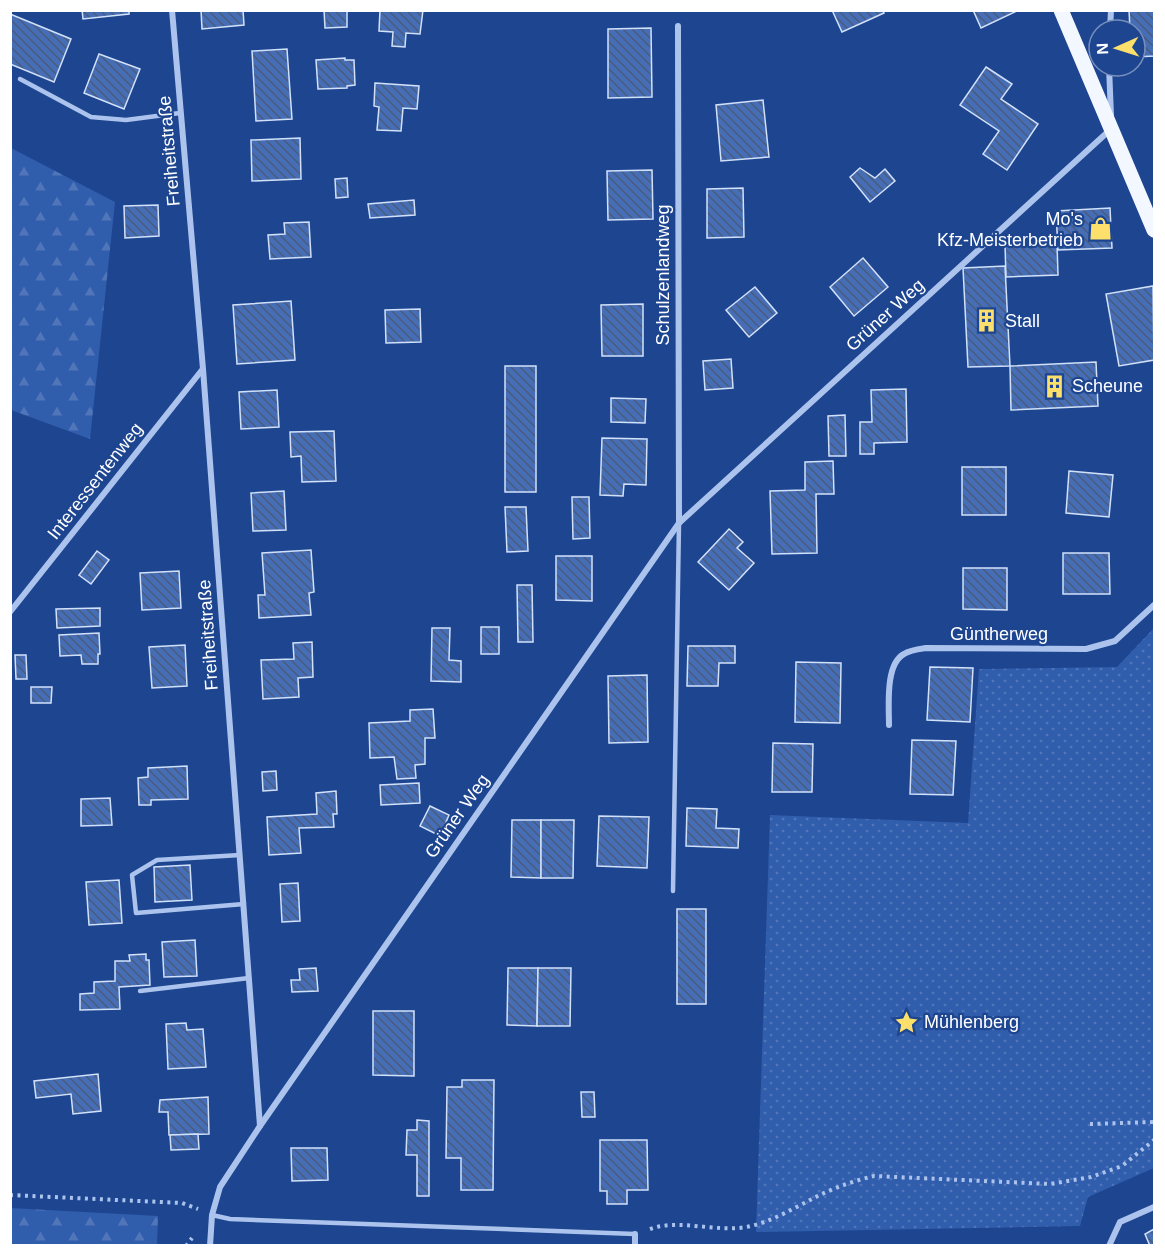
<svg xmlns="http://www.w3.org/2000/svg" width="1165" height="1256" font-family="Arial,sans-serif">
<defs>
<pattern id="forest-firs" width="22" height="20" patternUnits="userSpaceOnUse" patternTransform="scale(1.5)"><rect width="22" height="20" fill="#315dad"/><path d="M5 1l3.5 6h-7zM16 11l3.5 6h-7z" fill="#5075b9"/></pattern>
<pattern id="park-dots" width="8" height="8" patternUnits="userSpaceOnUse" patternTransform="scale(1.5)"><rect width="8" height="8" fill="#315dad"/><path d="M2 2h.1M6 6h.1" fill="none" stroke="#5075b9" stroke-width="1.8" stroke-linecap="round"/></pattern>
<pattern id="building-back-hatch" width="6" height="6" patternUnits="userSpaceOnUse" patternTransform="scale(1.5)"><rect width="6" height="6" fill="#466eb7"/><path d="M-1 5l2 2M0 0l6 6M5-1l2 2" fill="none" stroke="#495b7c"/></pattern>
</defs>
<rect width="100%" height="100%" fill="#1d4590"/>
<g fill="url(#forest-firs)">
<path d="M11,148L115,202L90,439L11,410Z"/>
<path d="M10,1208L158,1216L157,1245H11Z"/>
</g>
<path fill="url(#park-dots)" d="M1154,628V1168L1088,1197L1080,1226L756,1232L770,815L968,823L979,669L1117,667Z"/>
<g fill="url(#building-back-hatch)" stroke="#d2e1fa" stroke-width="1.5">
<path d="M82,10H129V14L83,19Z"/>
<path d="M201,10H243L244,25L202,29Z"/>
<path d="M324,10H347V27L325,28Z"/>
<path d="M380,10H423L420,34L406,33L405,47L392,46L393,32L379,31Z"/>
<path d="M832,10H883L884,13L842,32Z"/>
<path d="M973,10H1016L1017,11L981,28Z"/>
<path d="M1129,10H1154V56L1135,57V30H1130Z"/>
<path d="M10,14L71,39L54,82L10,64Z"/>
<path d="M651,28L652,97L608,98V29Z"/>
<path d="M287,49L292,119L256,121L252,51Z"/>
<path d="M99,54L140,69L124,109L84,93Z"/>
<path d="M345,58V60H354L355,85L347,86V88L318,89L316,60Z"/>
<path d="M986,67L1012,84L1001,99L1038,124L1007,170L983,154L999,131L960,105Z"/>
<path d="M375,83L419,86L417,109L403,108L401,131L377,130L379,107L374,106Z"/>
<path d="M763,100L769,157L721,161L716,105Z"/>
<path d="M300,138L301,179L252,181L251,140Z"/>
<path d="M860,168L875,178L885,169L895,181L870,202L850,177Z"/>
<path d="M652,170L653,219L608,220L607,171Z"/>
<path d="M347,178L348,197L336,198L335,179Z"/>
<path d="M743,188L744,237L707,238V189Z"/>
<path d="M414,200L415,215L370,218L368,204Z"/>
<path d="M158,205L159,236L125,238L124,206Z"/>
<path d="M1110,208L1112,248L1058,250L1056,211Z"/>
<path d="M309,222L311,257L270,259L268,235L285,234L284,223Z"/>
<path d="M1057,243L1058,275L1006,277L1005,245Z"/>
<path d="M863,258L888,287L854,316L830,287Z"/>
<path d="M1005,266L1010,366L968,367L963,268Z"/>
<path d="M1153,286L1154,360L1119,366L1106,294Z"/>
<path d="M755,287L777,313L749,337L726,310Z"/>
<path d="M291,301L295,360L237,364L233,305Z"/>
<path d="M643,304V356H602L601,305Z"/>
<path d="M420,309L421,342L386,343L385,310Z"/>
<path d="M731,359L733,388L705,390L703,361Z"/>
<path d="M1096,362L1098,406L1011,410L1010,366Z"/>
<rect x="505" y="366" width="31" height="126"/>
<path d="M906,389L907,442L874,443V454H860V422H872L871,390Z"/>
<path d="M277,390L279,427L241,429L239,392Z"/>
<path d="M611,398L646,399L645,423L611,422Z"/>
<path d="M845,415L846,456H829L828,416Z"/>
<path d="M334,431L336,481L302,482L301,456L291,457L290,432Z"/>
<path d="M602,438L647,439L646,485L624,484L623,496L600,495Z"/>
<path d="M833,461L834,494H816L817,553L772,554L770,491L805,490V462Z"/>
<rect x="962" y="467" width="44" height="48"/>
<path d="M1069,471L1113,475L1109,517L1066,513Z"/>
<path d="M284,491L286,530L253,531L251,493Z"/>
<path d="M572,497H589L590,538L573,539Z"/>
<path d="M505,507H526L528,551L507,552Z"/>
<path d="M729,529L743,542L737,548L754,563L729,590L698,562Z"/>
<path d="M311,550L314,592L309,593L311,615L259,618L258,595H265L262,553Z"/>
<path d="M97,551L109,560L91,584L79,575Z"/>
<path d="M1063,553H1109L1110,594H1063Z"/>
<path d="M556,556H592V601L556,600Z"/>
<path d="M963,568H1007V610L963,609Z"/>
<path d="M179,571L181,608L142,610L140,573Z"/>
<path d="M517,585H532L533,642H518Z"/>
<path d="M100,608V626L57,628L56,609Z"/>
<rect x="481" y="627" width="18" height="27"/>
<path d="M432,628H450L449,660L461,661V682L431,681Z"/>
<path d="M99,633L100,654H98V664H82L81,655L60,656L59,635Z"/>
<path d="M312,642L313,677L298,678L299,697L263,699L261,660L294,659L293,643Z"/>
<path d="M185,645L187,686L152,688L149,647Z"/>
<path d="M688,646H735V663H719L718,686H687Z"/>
<path d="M15,655H26L27,679H16Z"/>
<path d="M796,662L841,663L840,723L795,722Z"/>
<path d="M930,667L973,668L970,722L927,720Z"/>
<path d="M647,675L648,742L609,743L608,676Z"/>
<path d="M31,687H52L51,703H31Z"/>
<path d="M433,709L435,738H425V764L415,765L416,778L397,779L394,757L370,758L369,723L410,721V710Z"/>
<path d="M912,740L956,741L953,795L910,794Z"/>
<path d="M773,743L813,744L812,792H772Z"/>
<path d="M187,766L188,799L151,800V805H139L138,778L148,777V768Z"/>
<path d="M276,771L277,790L263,791L262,772Z"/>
<path d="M419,783L420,803L381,805L380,785Z"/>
<path d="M336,791L337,814H333L334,827L299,828L301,853L269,855L267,817L317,814L316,793Z"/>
<path d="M110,798L112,825L81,826V799Z"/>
<path d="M430,806L449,815L440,836L420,826Z"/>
<path d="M687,808L717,809L716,828L739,829L738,848L686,846Z"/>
<path d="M599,816L649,817L647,868L597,866Z"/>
<path d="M512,820H541V878L511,877Z"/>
<path d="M541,820H574L573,878H541Z"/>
<path d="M190,865L192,900L155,902L154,867Z"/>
<path d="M119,880L122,923L89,925L86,882Z"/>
<path d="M298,883L300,921L282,922L280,884Z"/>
<rect x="677" y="909" width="29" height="95"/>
<path d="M195,940L197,976L164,977L162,942Z"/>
<path d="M146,954V960H149L150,985L119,987L120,1009L80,1010V994L94,993V982L115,981V961H130L129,955Z"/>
<path d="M316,968L318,991L292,992L291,980H300L299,969Z"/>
<path d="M508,968H538L537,1026L507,1025Z"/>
<path d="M538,968H571L570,1026H537Z"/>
<path d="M373,1011H414V1076L373,1075Z"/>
<path d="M186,1023L187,1030L203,1029L206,1067L168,1069L166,1024Z"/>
<path d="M98,1074L101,1111L73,1114L71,1094L36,1098L34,1081Z"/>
<path d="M462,1080H494L493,1190H461V1158H446L447,1087H462Z"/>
<path d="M581,1092H594L595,1117H582Z"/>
<path d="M208,1097L209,1134L169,1135L168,1112H159L160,1100Z"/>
<path d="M417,1120L429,1121V1196H417V1155H406L407,1130H417Z"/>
<path d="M198,1134L199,1149L171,1150L170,1135Z"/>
<path d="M600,1140H647L648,1190H627V1204H607V1191H600Z"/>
<path d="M291,1148H327L328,1180L292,1181Z"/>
<path d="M1154,1229V1246H1150L1145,1234Z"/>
</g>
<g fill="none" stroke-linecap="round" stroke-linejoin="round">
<g stroke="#acc4ed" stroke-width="4" stroke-dasharray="3 4.5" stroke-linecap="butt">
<path d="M1090,1124L1154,1122"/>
<path d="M10,1195L182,1203L198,1209"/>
<path d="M650,1229C680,1218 719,1234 751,1226C776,1220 799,1205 822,1194C839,1186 857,1180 874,1176L1050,1184L1091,1177L1122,1166L1154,1140"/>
<path d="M186,1246L192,1238"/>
</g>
<g stroke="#acc4ed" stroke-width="4.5">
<path d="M20,79L91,117L126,120L180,113"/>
<path d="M240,855L157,860L132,875L136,913L244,904"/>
<path d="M673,891L679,523"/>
<path d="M140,991L249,978"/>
<path d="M212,1215L230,1219L635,1234"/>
</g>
<g stroke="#acc4ed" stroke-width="6">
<path d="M172,10L203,369L260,1126L220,1187L212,1215L210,1246"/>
<path d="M678,26L679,523"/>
<path d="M1110,30L1111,10"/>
<path d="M1109,66L1111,116"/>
<path d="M10,612L202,370"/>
<path d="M889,725C889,706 885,664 904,654C910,650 919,649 926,648L1086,649L1115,641L1154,605"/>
<path d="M260,1126L679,523L1111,129"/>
<path d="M635,1246V1234"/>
<path d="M1109,1246L1120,1222L1154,1207"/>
</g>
<path stroke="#f3f7ff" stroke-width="15" d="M1061,10L1154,230"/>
</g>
<defs>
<symbol id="shop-bare" viewBox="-9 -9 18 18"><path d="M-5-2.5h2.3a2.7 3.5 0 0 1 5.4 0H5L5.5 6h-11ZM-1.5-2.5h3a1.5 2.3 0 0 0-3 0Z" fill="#fde06b" stroke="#1d4590" stroke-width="2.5" paint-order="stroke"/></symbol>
<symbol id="building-bare" viewBox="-9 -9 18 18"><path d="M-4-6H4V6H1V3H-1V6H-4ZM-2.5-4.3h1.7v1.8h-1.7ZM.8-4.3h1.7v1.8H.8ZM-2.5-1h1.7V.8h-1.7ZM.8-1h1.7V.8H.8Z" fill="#fde06b" stroke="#1d4590" stroke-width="2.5" paint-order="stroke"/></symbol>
<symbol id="sight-bare" viewBox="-9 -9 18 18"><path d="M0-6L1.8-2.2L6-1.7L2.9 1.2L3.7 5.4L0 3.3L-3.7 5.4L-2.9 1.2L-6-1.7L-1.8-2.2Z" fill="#fde06b" stroke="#1d4590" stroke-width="2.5" paint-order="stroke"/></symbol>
</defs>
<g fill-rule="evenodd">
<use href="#shop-bare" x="1084" y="212" width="33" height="33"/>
<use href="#building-bare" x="970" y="304" width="33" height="33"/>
<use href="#building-bare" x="1038" y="370" width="33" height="33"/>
<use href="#sight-bare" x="890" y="1006" width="33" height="33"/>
</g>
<g text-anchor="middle" stroke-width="4.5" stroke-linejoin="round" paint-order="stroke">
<g font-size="18" fill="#fff" stroke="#1d4590">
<text transform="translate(169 151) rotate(-95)" y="6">Freiheitstraße</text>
<text transform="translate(663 275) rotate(-90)" y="6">Schulzenlandweg</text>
<text transform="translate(885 315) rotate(-42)" y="6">Grüner Weg</text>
<text transform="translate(95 481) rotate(-52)" y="6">Interessentenweg</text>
<text x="999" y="640">Güntherweg</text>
<text transform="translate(208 635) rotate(-94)" y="6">Freiheitstraße</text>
<text transform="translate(457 816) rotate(-55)" y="6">Grüner Weg</text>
</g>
<g font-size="18" fill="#fff" stroke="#1d4590" text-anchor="start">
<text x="1083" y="225" text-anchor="end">Mo's<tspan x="1083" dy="21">Kfz-Meisterbetrieb</tspan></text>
<text x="1005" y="327">Stall</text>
<text x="1072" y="392">Scheune</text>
<text x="924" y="1028">Mühlenberg</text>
</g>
</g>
<rect width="1165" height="1256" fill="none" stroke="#ffffff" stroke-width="24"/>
<g transform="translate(1117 48) rotate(267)"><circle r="28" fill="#1d4590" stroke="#778fbc" stroke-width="1.5"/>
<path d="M0-4.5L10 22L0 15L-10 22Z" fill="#fde06b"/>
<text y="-9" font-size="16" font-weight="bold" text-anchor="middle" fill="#ffffff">N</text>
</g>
</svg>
